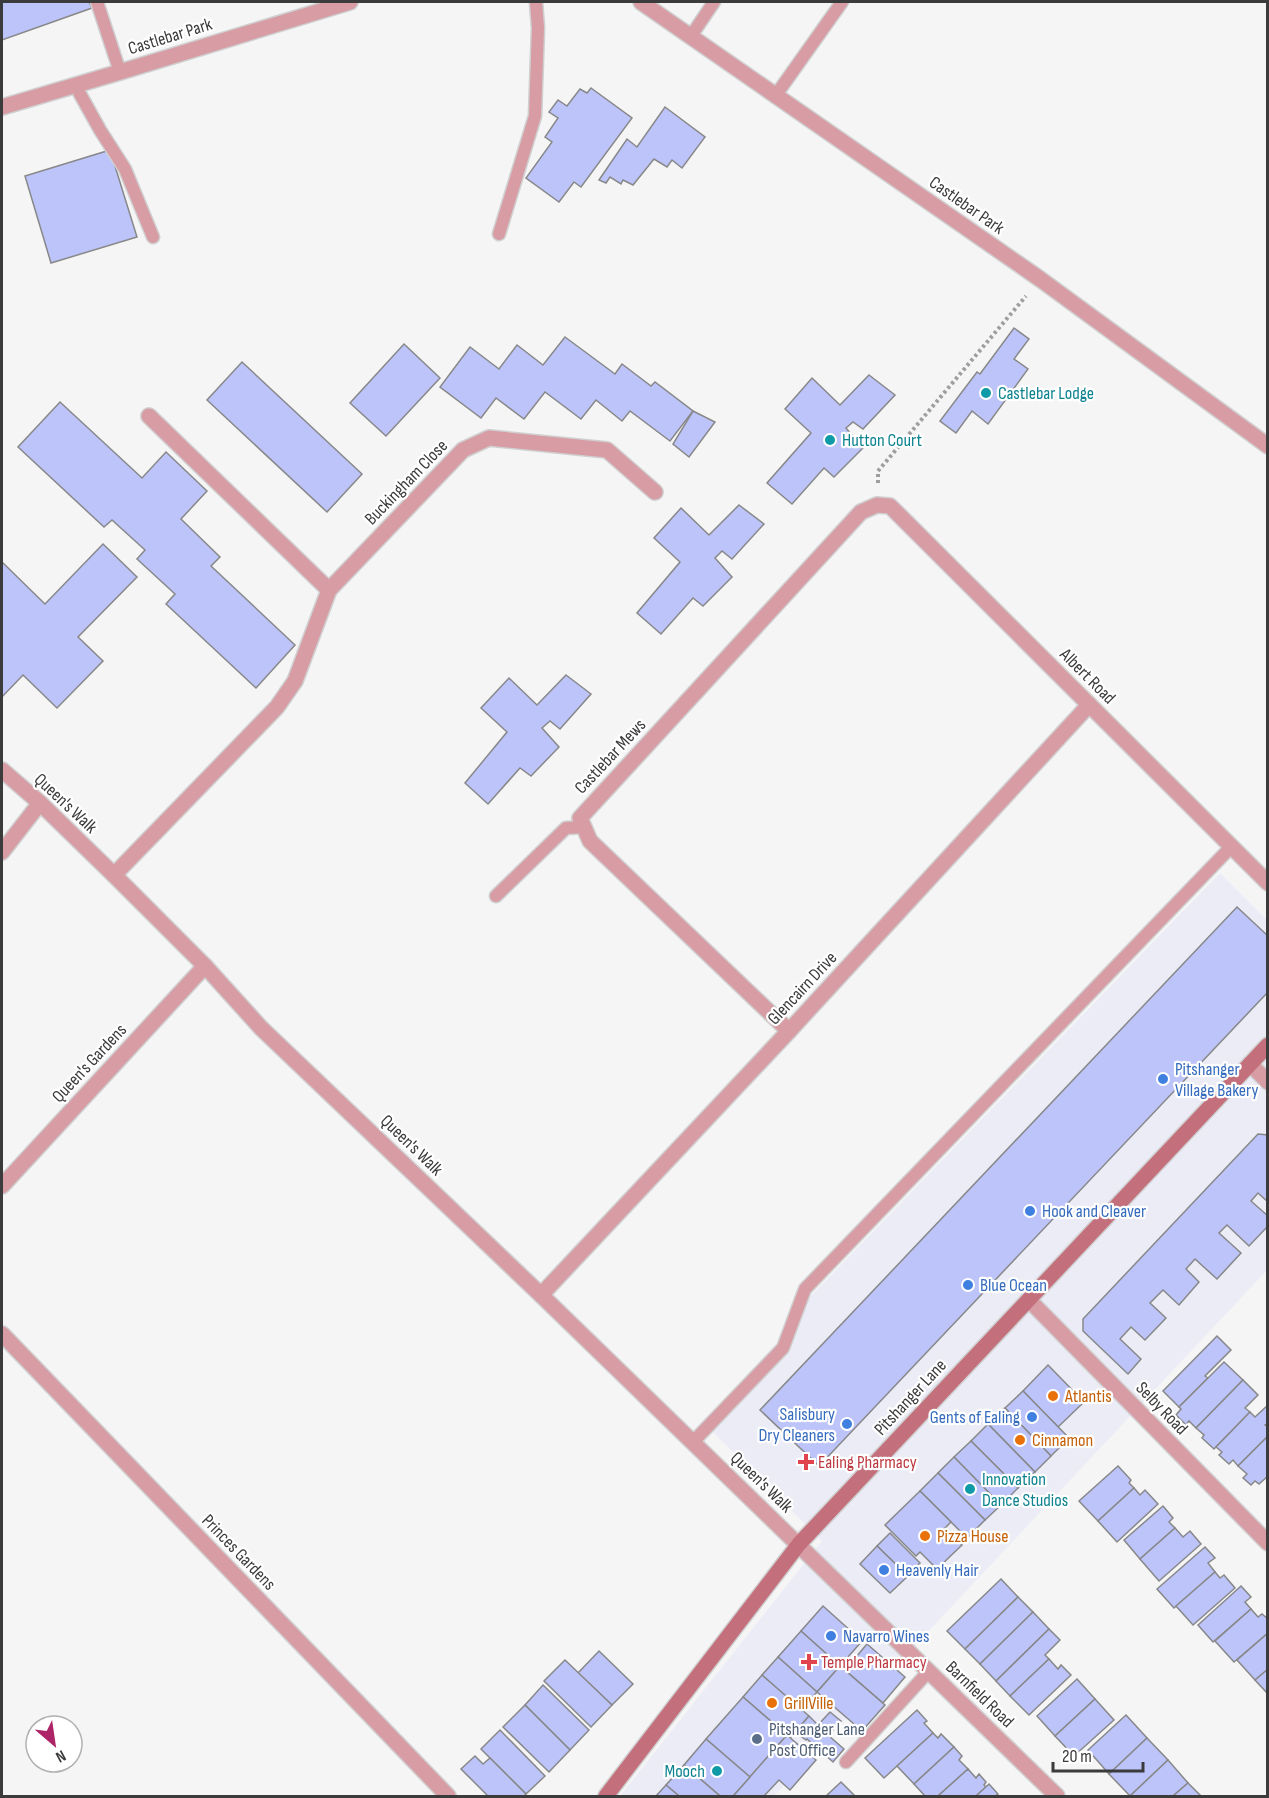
<svg xmlns="http://www.w3.org/2000/svg" width="1269" height="1798" font-family="'Sofia Sans Condensed',sans-serif">
<rect width="100%" height="100%" fill="#f5f5f6"/>
<path fill="#ebecf5" d="M1220,873L1267,920V1270L774,1796H620L822,1541L709,1428L784,1351L805,1302Z"/>
<g fill="#bcc4fa" stroke="#888889" stroke-width="1.5">
<path d="M2,2H89L92,8L2,40Z"/>
<path d="M591,88L632,118L581,187L574,182L559,202L526,178L552,142L545,137L558,118L549,112L558,100L567,106L580,89L587,93Z"/>
<path d="M665,107L705,137L682,168L672,160L667,167L654,159L633,185L623,180L621,184L610,177L606,183L599,180L627,139L637,147Z"/>
<path d="M110,150L137,237L51,263L25,176Z"/>
<path d="M1014,328L1029,339L1014,359L1028,369L988,424L972,411L956,433L940,421L977,372L980,374Z"/>
<path d="M565,337L615,374L622,364L651,386L655,382L693,411L670,441L630,411L622,421L596,400L581,419L545,392L524,419L496,398L481,418L440,387L470,347L499,369L517,345L543,365Z"/>
<path d="M404,344L440,378L386,436L350,403Z"/>
<path d="M242,362L362,474L327,512L207,400Z"/>
<path d="M869,375L895,395L863,429L853,422L846,428L863,448L834,477L824,468L792,504L767,483L811,433L785,409L812,378L840,405Z"/>
<path d="M60,402L142,478L166,452L207,491L181,519L220,557L211,566L295,645L256,688L166,604L175,594L137,559L145,550L112,520L104,527L18,447Z"/>
<path d="M693,411L715,422L689,457L673,444Z"/>
<path d="M739,505L764,524L732,559L722,551L715,558L732,577L703,606L693,598L661,634L637,613L680,562L654,538L681,508L709,535Z"/>
<path d="M103,544L137,577L78,637L103,661L57,708L23,675L2,697V562L45,604Z"/>
<path d="M566,675L591,694L560,729L550,721L542,728L559,747L531,776L520,768L488,804L465,783L507,732L481,708L509,678L537,705Z"/>
<path d="M1237,907L1268,936V992L819,1466L760,1410Z"/>
<path d="M1258,1134L1268,1135V1202L1258,1193L1251,1201L1268,1216V1226L1249,1246L1227,1225L1219,1233L1241,1253L1217,1279L1195,1259L1186,1269L1199,1282L1179,1305L1163,1290L1150,1303L1166,1318L1145,1340L1131,1327L1120,1339L1141,1359L1128,1374L1083,1331V1319Z"/>
<path d="M1217,1336L1231,1350L1205,1376L1208,1378L1179,1407L1163,1391Z"/>
<path d="M1224,1362L1243,1380L1196,1428L1189,1421L1186,1425L1176,1415L1181,1409L1179,1407Z"/>
<path d="M1048,1365L1084,1402L1058,1427L1023,1391Z"/>
<path d="M1243,1380L1258,1395L1245,1408L1250,1412L1214,1449L1202,1438L1204,1435L1196,1428Z"/>
<path d="M1023,1391L1069,1438L1051,1456L1005,1408Z"/>
<path d="M1268,1405V1423L1265,1425L1268,1427V1436L1238,1466L1233,1460L1229,1464L1219,1455L1222,1452L1216,1447L1250,1412L1255,1417Z"/>
<path d="M1005,1408L1051,1456L1035,1472L988,1424Z"/>
<path d="M988,1424L1035,1472L1018,1488L971,1441Z"/>
<path d="M1268,1436V1476L1259,1484L1255,1481L1251,1485L1243,1478L1247,1474L1238,1466Z"/>
<path d="M971,1441L1018,1488L1001,1505L954,1457Z"/>
<path d="M954,1457L1001,1505L985,1520L938,1473Z"/>
<path d="M1118,1466L1131,1480L1129,1483L1134,1488L1098,1521L1079,1501Z"/>
<path d="M938,1473L985,1520L967,1538L920,1491Z"/>
<path d="M1134,1488L1140,1495L1145,1490L1158,1504L1117,1542L1098,1521Z"/>
<path d="M920,1491L951,1522L945,1528L962,1545L937,1569L920,1552L916,1556L885,1525Z"/>
<path d="M1163,1506L1173,1518L1169,1522L1175,1528L1140,1559L1124,1540Z"/>
<path d="M1175,1528L1183,1537L1190,1531L1201,1544L1159,1581L1140,1559Z"/>
<path d="M890,1533L920,1563L908,1576L877,1546Z"/>
<path d="M877,1546L908,1576L890,1593L860,1564Z"/>
<path d="M1205,1547L1215,1558L1208,1563L1215,1572L1174,1608L1157,1589Z"/>
<path d="M1215,1572L1220,1578L1224,1575L1235,1588L1193,1625L1176,1606Z"/>
<path d="M1001,1579L1018,1597L965,1649L947,1631Z"/>
<path d="M1241,1586L1251,1597L1245,1602L1251,1609L1213,1642L1198,1625Z"/>
<path d="M1018,1597L1033,1612L980,1664L965,1649Z"/>
<path d="M823,1606L862,1641L840,1666L801,1631Z"/>
<path d="M1251,1609L1258,1617L1262,1614L1268,1619V1633L1234,1662L1215,1641Z"/>
<path d="M1033,1612L1049,1629L996,1681L980,1664Z"/>
<path d="M1049,1629L1060,1640L1045,1655L1049,1659L1010,1696L996,1681Z"/>
<path d="M801,1631L840,1666L817,1692L778,1657Z"/>
<path d="M1268,1633V1669L1255,1680L1237,1660Z"/>
<path d="M867,1644L905,1677L883,1703L845,1670Z"/>
<path d="M599,1651L633,1684L612,1705L578,1673Z"/>
<path d="M778,1657L817,1692L801,1710L762,1675Z"/>
<path d="M1049,1659L1058,1669L1061,1665L1071,1675L1029,1715L1010,1696Z"/>
<path d="M565,1660L612,1705L591,1727L544,1681Z"/>
<path d="M840,1666L885,1705L862,1731L817,1692Z"/>
<path d="M1268,1669V1694L1255,1680Z"/>
<path d="M762,1675L809,1716L790,1738L743,1697Z"/>
<path d="M1077,1679L1095,1699L1055,1736L1037,1716Z"/>
<path d="M543,1685L589,1730L570,1750L525,1705Z"/>
<path d="M743,1697L787,1735L750,1777L706,1739Z"/>
<path d="M1095,1699L1114,1720L1074,1756L1055,1736Z"/>
<path d="M525,1705L570,1750L549,1772L503,1727Z"/>
<path d="M917,1710L927,1721L924,1723L933,1733L884,1778L865,1758Z"/>
<path d="M830,1712L841,1721L828,1735L844,1749L833,1762L807,1739L806,1740L795,1732L809,1716L818,1725Z"/>
<path d="M1126,1715L1147,1738L1109,1774L1088,1750Z"/>
<path d="M500,1730L545,1776L526,1794L481,1749Z"/>
<path d="M933,1733L938,1738L941,1734L954,1747L914,1784L897,1766Z"/>
<path d="M787,1735L816,1760L790,1790L779,1780L764,1796H733Z"/>
<path d="M1147,1738L1168,1760L1130,1796L1109,1774Z"/>
<path d="M706,1739L750,1777L733,1796H720L684,1765Z"/>
<path d="M954,1747L962,1756L959,1760L968,1769L938,1796H925L914,1784Z"/>
<path d="M475,1756L483,1764L490,1758L526,1794L524,1796H488L461,1769Z"/>
<path d="M1168,1760L1188,1783L1173,1796H1130Z"/>
<path d="M684,1765L720,1796H679L666,1785Z"/>
<path d="M968,1769L976,1778L979,1774L986,1782L984,1785L986,1787L976,1796H938Z"/>
<path d="M841,1782L855,1796H826Z"/>
<path d="M1188,1783L1201,1796H1173Z"/>
<path d="M989,1784L998,1794L995,1796H976Z"/>
<path d="M666,1785L679,1796H656Z"/>
</g>
<g fill="none" stroke-linecap="round" stroke-linejoin="round">
<defs>
<g id="lane">
<path d="M97,2L120,72"/>
<path d="M691,36L714,2"/>
<path d="M75,85L100,130L125,169L153,237"/>
<path d="M776,95L842,2"/>
<path d="M499,234L535,116L538,28L536,2"/>
<path d="M496,896L566,828L584,827"/>
<path d="M693,1442L783,1348L805,1289L1231,847"/>
<path d="M846,1762L929,1671"/>
</g>
<g id="street">
<path d="M641,2L1040,279L1268,446"/>
<path d="M2,107L120,72L350,2"/>
<path d="M149,416L329,590"/>
<path d="M2,770L40,803L114,875L205,966L261,1028L541,1295L1057,1796"/>
<path d="M2,852L40,803"/>
<path d="M114,875L277,707L295,681L329,590L463,450L489,438L607,450L655,492"/>
<path d="M789,1031L590,841L580,818L861,512L877,505L890,506L1268,883"/>
<path d="M1250,1064L1268,1082"/>
<path d="M2,1186L205,966"/>
<path d="M541,1295L789,1031L1089,705"/>
<path d="M1029,1300L1268,1543"/>
<path d="M2,1334L448,1796"/>
</g>
<path id="secondary" d="M606,1796L799,1544L1268,1045"/>
</defs>
<use href="#lane" stroke="#d0d0d1" stroke-width="15"/>
<use href="#street" stroke="#d0d0d1" stroke-width="18"/>
<use href="#secondary" stroke="#d0d0d1" stroke-width="18"/>
<path stroke="#9e9e9e" stroke-width="4" stroke-dasharray="3 3" stroke-linecap="butt" d="M878,483V471L1026,296"/>
<use href="#lane" stroke="#d79ca4" stroke-width="12"/>
<use href="#street" stroke="#d79ca4" stroke-width="15"/>
<use href="#secondary" stroke="#c3707c" stroke-width="15"/>
</g>
<g fill="#0f9aa8" stroke="#fff" stroke-width="2">
<circle cx="986" cy="393" r="6"/>
<circle cx="830" cy="440" r="6"/>
<circle cx="970" cy="1489" r="6"/>
<circle cx="717" cy="1771" r="6"/>
</g>
<g fill="#3f7fe0" stroke="#fff" stroke-width="2">
<circle cx="1163" cy="1079" r="6"/>
<circle cx="1030" cy="1211" r="6"/>
<circle cx="968" cy="1285" r="6"/>
<circle cx="1032" cy="1417" r="6"/>
<circle cx="847" cy="1424" r="6"/>
<circle cx="884" cy="1570" r="6"/>
<circle cx="831" cy="1636" r="6"/>
</g>
<g fill="#e8710a" stroke="#fff" stroke-width="2">
<circle cx="1053" cy="1396" r="6"/>
<circle cx="1020" cy="1440" r="6"/>
<circle cx="925" cy="1536" r="6"/>
<circle cx="772" cy="1703" r="6"/>
</g>
<g fill="#e0444e" stroke="#fff" stroke-width="2">
<path d="M803 1453h6v6h6v6h-6v6h-6v-6h-6v-6h6z"/>
<path d="M806 1653h6v6h6v6h-6v6h-6v-6h-6v-6h6z"/>
</g>
<circle fill="#5c6f8a" stroke="#fff" stroke-width="2" cx="757" cy="1739" r="6"/>
<g text-anchor="middle" stroke-width="4.5" stroke-linejoin="round" paint-order="stroke">
<g font-size="18" fill="#3b3b3b" stroke="#fff">
<text transform="translate(170 36) rotate(-17)" y="6">Castlebar Park</text>
<text transform="translate(967 205) rotate(35)" y="6">Castlebar Park</text>
<text transform="translate(406 482) rotate(-46)" y="6">Buckingham Close</text>
<text transform="translate(1088 676) rotate(45)" y="6">Albert Road</text>
<text transform="translate(610 756) rotate(-47)" y="6">Castlebar Mews</text>
<text transform="translate(66 803) rotate(43)" y="6">Queen's Walk</text>
<text transform="translate(802 988) rotate(-47)" y="6">Glencairn Drive</text>
<text transform="translate(89 1063) rotate(-47)" y="6">Queen's Gardens</text>
<text transform="translate(412 1145) rotate(44)" y="6">Queen's Walk</text>
<text transform="translate(910 1397) rotate(-47)" y="6">Pitshanger Lane</text>
<text transform="translate(1162 1408) rotate(46)" y="6">Selby Road</text>
<text transform="translate(762 1482) rotate(44)" y="6">Queen's Walk</text>
<text transform="translate(239 1552) rotate(46)" y="6">Princes Gardens</text>
<text transform="translate(980 1694) rotate(44)" y="6">Barnfield Road</text>
</g>
<g font-size="18" fill="#0d838f" stroke="#fff" text-anchor="start">
<text x="998" y="399">Castlebar Lodge</text>
<text x="842" y="446">Hutton Court</text>
<text x="982" y="1485">Innovation<tspan x="982" dy="21">Dance Studios</tspan></text>
<text x="705" y="1777" text-anchor="end">Mooch</text>
</g>
<g font-size="18" fill="#366cbe" stroke="#fff" text-anchor="start">
<text x="1175" y="1075">Pitshanger<tspan x="1175" dy="21">Village Bakery</tspan></text>
<text x="1042" y="1217">Hook and Cleaver</text>
<text x="980" y="1291">Blue Ocean</text>
<text x="835" y="1420" text-anchor="end">Salisbury<tspan x="835" dy="21">Dry Cleaners</tspan></text>
<text x="1020" y="1423" text-anchor="end">Gents of Ealing</text>
<text x="896" y="1576">Heavenly Hair</text>
<text x="843" y="1642">Navarro Wines</text>
</g>
<g font-size="18" fill="#c56008" stroke="#fff" text-anchor="start">
<text x="1065" y="1402">Atlantis</text>
<text x="1032" y="1446">Cinnamon</text>
<text x="937" y="1542">Pizza House</text>
<text x="784" y="1709">GrillVille</text>
</g>
<g font-size="18" fill="#be3a42" stroke="#fff" text-anchor="start">
<text x="818" y="1468">Ealing Pharmacy</text>
<text x="821" y="1668">Temple Pharmacy</text>
</g>
<g font-size="18" fill="#4e5e75" stroke="#fff" text-anchor="start">
<text x="769" y="1735">Pitshanger Lane<tspan x="769" dy="21">Post Office</tspan></text>
</g>
</g>
<rect width="1269" height="1798" fill="none" stroke="#3b3b3b" stroke-width="6"/>
<g transform="translate(54 1744) rotate(151)"><circle r="28" fill="#ffffff" stroke="#b1b1b1" stroke-width="1.5"/>
<path d="M0-4.5L10 22L0 15L-10 22Z" fill="#ad2467"/>
<text y="-9" font-size="16" font-weight="bold" text-anchor="middle" fill="#3b3b3b">N</text>
</g>
<path d="M1053 1762v9h90v-9" fill="none" stroke="#3b3b3b" stroke-width="3"/>
<text x="1062" y="1762" font-size="18" fill="#3b3b3b" stroke="#ffffff" stroke-width="4.5" paint-order="stroke">20 m</text>
</svg>
